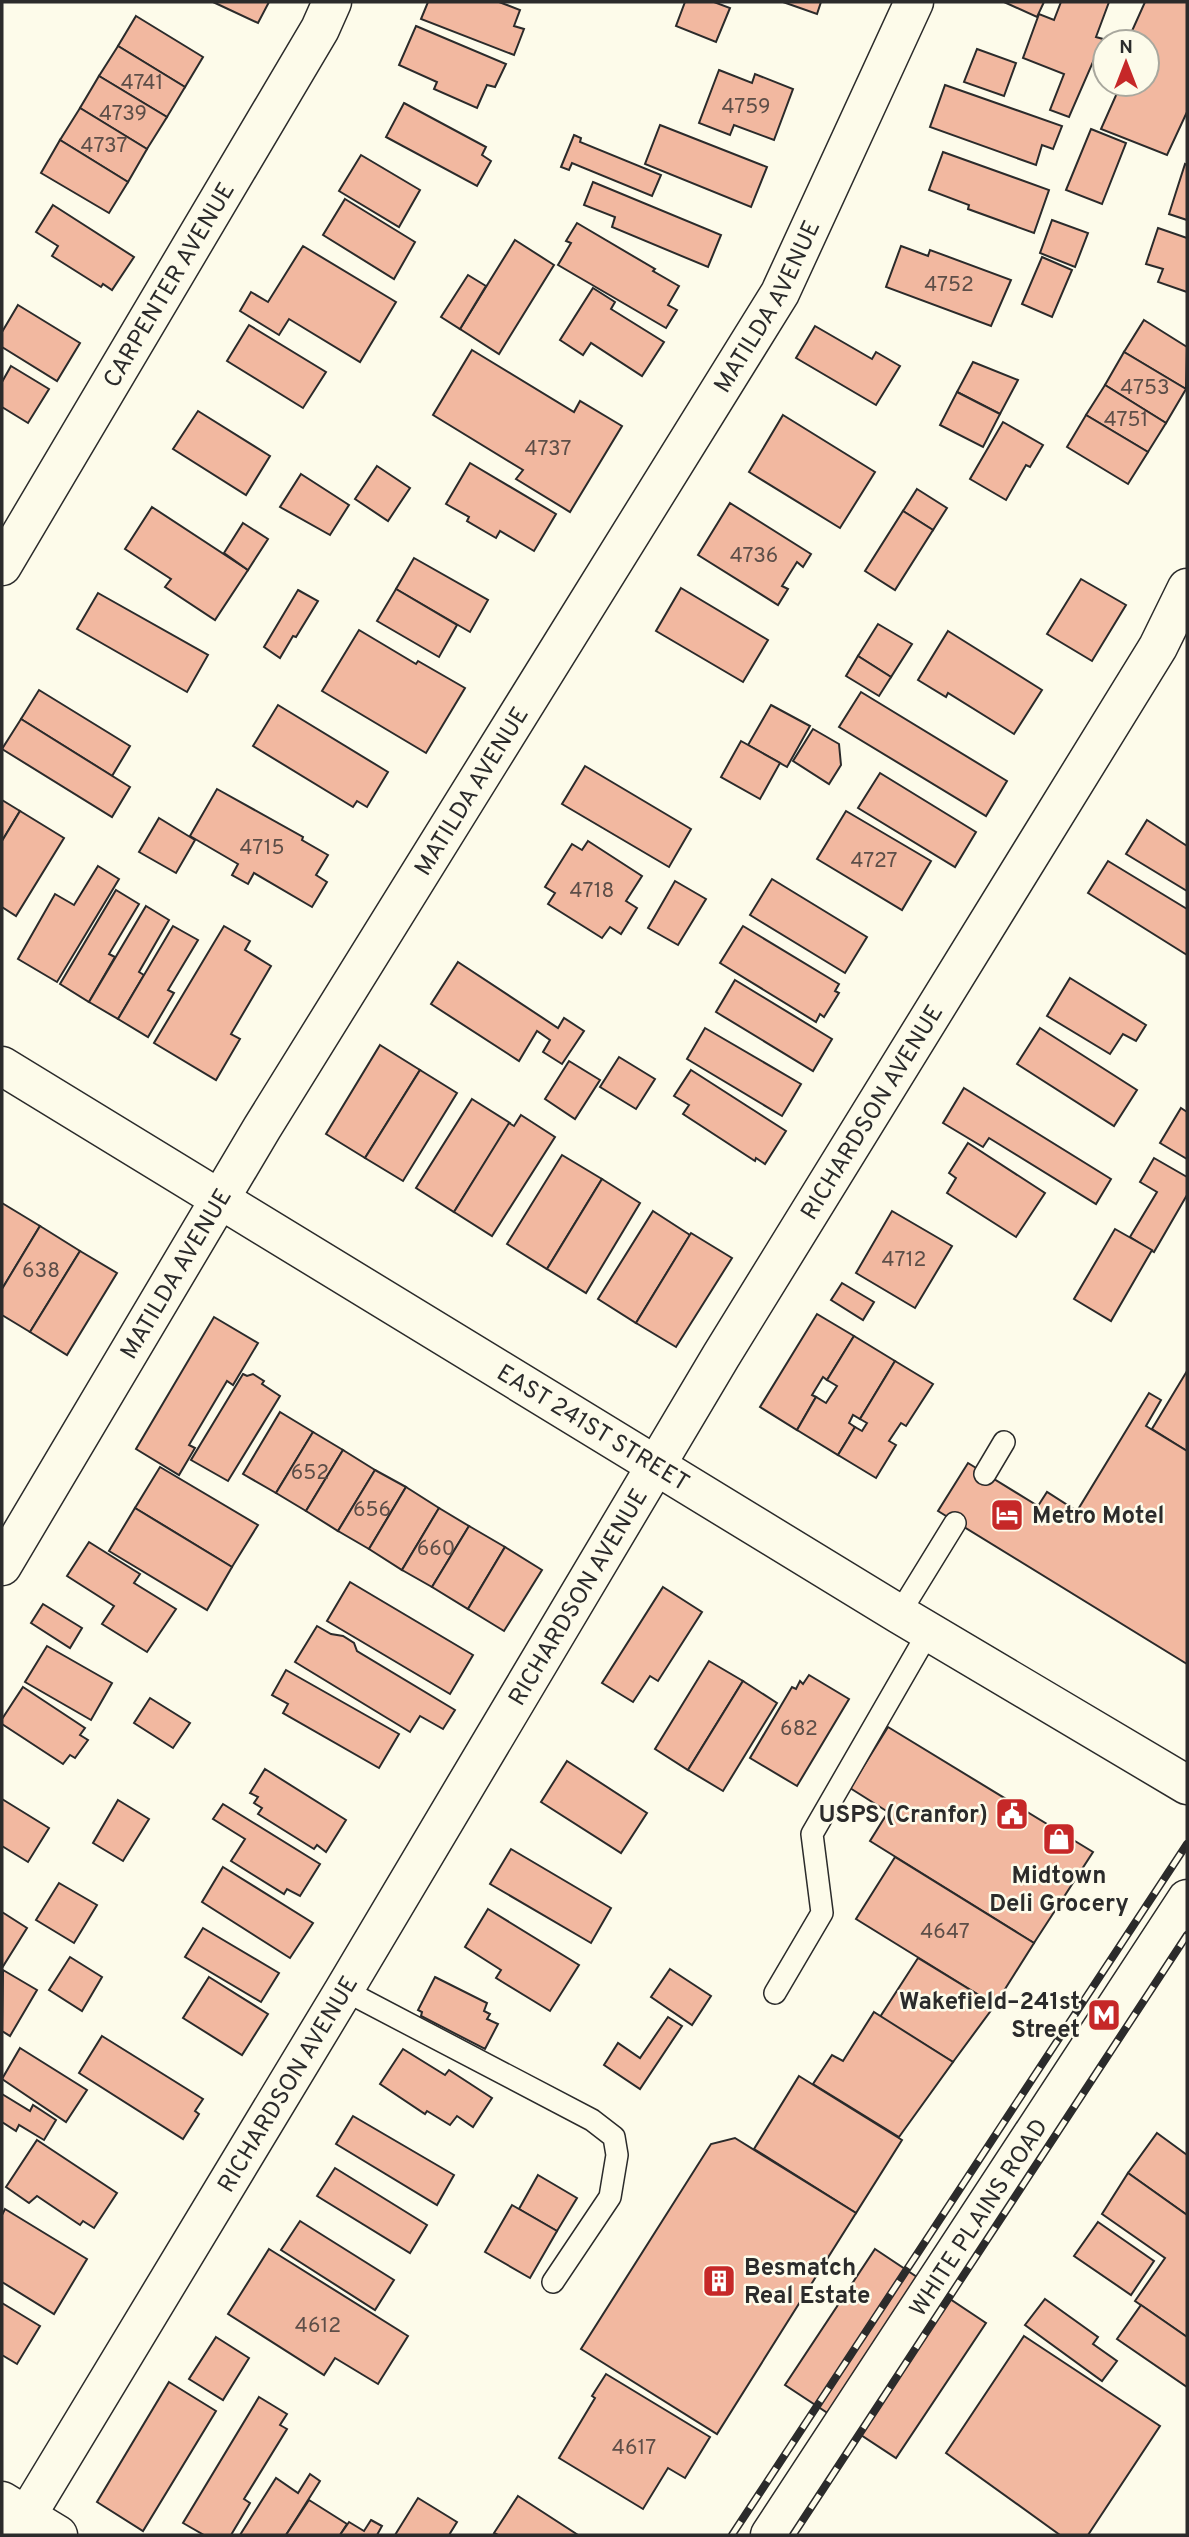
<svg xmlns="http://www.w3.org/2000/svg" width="1189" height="2537" font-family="Overpass,sans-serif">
<rect width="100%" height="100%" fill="#fdfbea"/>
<g fill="#f2b8a0" stroke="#2b2b2b" stroke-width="2">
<path d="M213,2H269L258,23Z"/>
<path d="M428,2H499L520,10L514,26L524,29L514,55L421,19Z"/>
<path d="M685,2H714L730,8L716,42L676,26Z"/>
<path d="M783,2H821L817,14Z"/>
<path d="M1004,2H1044L1037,17Z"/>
<path d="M1061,2H1109L1096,37L1103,39L1069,117L1050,110L1064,74L1023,58L1039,14L1054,20Z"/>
<path d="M1145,2H1187V112L1167,155L1101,129L1121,84H1147V42H1127Z"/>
<path d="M136,16L203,57L185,87L118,46Z"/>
<path d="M416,26L506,64L495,87L487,85L477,108L434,89L437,82L399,65Z"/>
<path d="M118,46L185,87L167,117L99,76Z"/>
<path d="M977,49L1016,63L1004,96L964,82Z"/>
<path d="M719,70L752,83L755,74L793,89L774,140L734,125L730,135L699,123Z"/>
<path d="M99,76L167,117L147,149L80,108Z"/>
<path d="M945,85L1062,126L1053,149L1042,145L1036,165L930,127Z"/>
<path d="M404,103L486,147L482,155L491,161L477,186L386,137Z"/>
<path d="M80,108L147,149L128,182L60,140Z"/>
<path d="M660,125L767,167L751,207L645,164Z"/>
<path d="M1091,129L1126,143L1102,204L1066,190Z"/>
<path d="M574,135L581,138L580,142L661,175L652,196L572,163L569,170L561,167Z"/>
<path d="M60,140L128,182L109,213L41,173Z"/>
<path d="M943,152L1049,190L1034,233L968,209L969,205L929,190Z"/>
<path d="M361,155L420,190L399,227L339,191Z"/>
<path d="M1185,164L1187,165V220L1169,214Z"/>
<path d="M593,182L721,235L708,267L612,227L615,217L584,205Z"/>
<path d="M345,199L415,242L394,279L323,235Z"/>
<path d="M53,205L134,257L112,290L103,284L101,287L52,256L58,246L36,232Z"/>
<path d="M1052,220L1088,233L1075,267L1040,253Z"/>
<path d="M577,223L655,269L653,271L679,286L668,305L677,310L666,328L558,265L571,243L566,241Z"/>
<path d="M1158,228L1187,238V292L1158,282L1163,269L1146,264Z"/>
<path d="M515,240L554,265L499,354L460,329Z"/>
<path d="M303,246L396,302L360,362L289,319L279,335L240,311L251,292L268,302Z"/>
<path d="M901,246L928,256L930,250L1011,280L991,326L886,287Z"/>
<path d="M1042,257L1072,270L1052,317L1022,304Z"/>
<path d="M468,275L486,286L460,329L441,317Z"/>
<path d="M593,288L615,302L611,309L664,342L642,376L591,343L583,355L560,340Z"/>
<path d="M18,305L80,343L57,381L2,347V332Z"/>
<path d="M1144,320L1187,347L1186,389L1124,352Z"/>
<path d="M249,325L326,372L303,408L227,361Z"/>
<path d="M815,326L872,359L876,352L900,366L876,405L796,358Z"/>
<path d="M472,350L574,412L580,401L622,426L570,512L516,479L523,470L433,415Z"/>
<path d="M1124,352L1186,389L1166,423L1105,385Z"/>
<path d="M973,362L1018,380L1000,414L957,392Z"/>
<path d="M11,366L49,389L28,423L2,407V382Z"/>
<path d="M1105,385L1166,423L1148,452L1086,415Z"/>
<path d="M957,392L1000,414L983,447L940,425Z"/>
<path d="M198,411L270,456L246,495L173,449Z"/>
<path d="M783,415L875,472L840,528L749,472Z"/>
<path d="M1086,415L1148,452L1128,484L1067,447Z"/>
<path d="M1003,422L1043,445L1030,467L1026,465L1006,500L970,479Z"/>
<path d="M470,463L556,514L534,551L500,531L496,538L467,521L469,517L446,504Z"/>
<path d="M377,466L410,488L388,521L355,499Z"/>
<path d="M301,474L349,505L330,535L280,507Z"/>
<path d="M917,489L947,508L933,530L903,511Z"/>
<path d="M730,503L811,554L803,567L797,562L782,586L788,589L778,605L698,555Z"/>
<path d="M152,507L248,570L215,620L165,587L171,579L125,549Z"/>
<path d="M903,511L933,530L895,590L865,571Z"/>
<path d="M243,523L268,539L248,570L224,553Z"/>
<path d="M414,558L488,600L470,632L396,589Z"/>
<path d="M1081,579L1126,605L1092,661L1047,634Z"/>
<path d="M681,588L768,640L743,682L656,631Z"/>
<path d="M396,589L457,625L439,657L377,621Z"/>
<path d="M298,590L318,601L296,637L293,636L280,658L264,647Z"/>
<path d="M98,593L208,655L187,692L77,629Z"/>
<path d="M878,624L912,644L891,677L858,656Z"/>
<path d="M359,630L416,664L418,661L465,688L426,753L322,691Z"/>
<path d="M948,631L1042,690L1014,734L948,693L946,697L918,680Z"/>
<path d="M858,656L891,677L879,696L846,676Z"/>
<path d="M39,690L130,746L112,776L21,719Z"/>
<path d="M861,692L1007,781L986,816L839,727Z"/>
<path d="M278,705L388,772L367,807L357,801L353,807L253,746Z"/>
<path d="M771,705L810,726L787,767L748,745Z"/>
<path d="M21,719L130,787L112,817L2,749Z"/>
<path d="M813,729L839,744L841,765L829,784L793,761Z"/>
<path d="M741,741L780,763L760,799L721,777Z"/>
<path d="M585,766L691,829L669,867L562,804Z"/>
<path d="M880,773L976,832L955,867L858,808Z"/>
<path d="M217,789L303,837L302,840L328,855L316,875L327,882L312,907L254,873L248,884L232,875L238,864L190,836Z"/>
<path d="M2,800L20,811L2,841Z"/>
<path d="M20,811L64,838L16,916L2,907V841Z"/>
<path d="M846,811L931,861L902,910L817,859Z"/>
<path d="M159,818L195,840L176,873L139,852Z"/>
<path d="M1147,820L1187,846V891L1126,854Z"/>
<path d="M588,841L642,876L626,901L637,908L621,934L610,927L602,938L548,904L555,893L545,887L572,844L582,850Z"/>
<path d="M1108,861L1187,909V955L1088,893Z"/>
<path d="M98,866L119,879L57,982L18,959L55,894L74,905Z"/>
<path d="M772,879L867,937L845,973L750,915Z"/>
<path d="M675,881L706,899L678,945L648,928Z"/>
<path d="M116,890L139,904L109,954L115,957L89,1002L60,984Z"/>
<path d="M146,906L169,920L139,972L144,975L118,1019L89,1002Z"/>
<path d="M173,926L198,940L168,990L174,993L148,1037L118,1019Z"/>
<path d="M224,926L250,941L245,950L271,966L231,1034L240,1039L216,1080L154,1043Z"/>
<path d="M743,926L839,984L835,991L839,993L824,1017L820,1014L816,1022L720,963Z"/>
<path d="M458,962L558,1028L564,1018L584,1031L562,1064L543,1052L550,1040L537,1031L519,1061L431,1004Z"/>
<path d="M1070,978L1146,1025L1136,1041L1123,1034L1110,1054L1047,1016Z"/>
<path d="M735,980L832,1039L813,1071L716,1012Z"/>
<path d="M705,1028L801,1084L782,1116L687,1059Z"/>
<path d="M1040,1028L1137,1090L1114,1126L1017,1064Z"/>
<path d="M380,1045L420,1070L365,1158L326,1134Z"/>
<path d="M619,1057L655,1079L636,1109L600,1087Z"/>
<path d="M569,1061L600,1080L575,1119L545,1099Z"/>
<path d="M420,1070L457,1093L403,1181L365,1158Z"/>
<path d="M691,1070L786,1131L765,1164L756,1158L755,1161L683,1114L689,1105L674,1096Z"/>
<path d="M964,1088L1111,1179L1096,1204L989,1138L983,1147L943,1123Z"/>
<path d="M472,1099L510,1123L454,1212L416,1188Z"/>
<path d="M1181,1108L1187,1112V1159L1160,1143Z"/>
<path d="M521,1115L555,1137L492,1236L454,1212L509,1123L514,1126Z"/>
<path d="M968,1143L1045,1193L1016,1237L947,1193L956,1178L949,1173Z"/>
<path d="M562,1155L602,1179L547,1269L507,1244Z"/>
<path d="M1154,1158L1187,1177V1195L1154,1252L1130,1237L1157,1192L1140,1182Z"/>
<path d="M602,1179L640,1203L586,1293L547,1269Z"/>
<path d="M2,1203L40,1226L2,1289Z"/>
<path d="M653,1211L690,1235L636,1323L598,1299Z"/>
<path d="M892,1211L952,1246L915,1308L856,1273Z"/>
<path d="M40,1226L80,1251L30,1332L2,1315V1289Z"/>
<path d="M1115,1229L1152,1250L1111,1321L1074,1299Z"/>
<path d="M691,1233L732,1258L676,1347L636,1323Z"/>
<path d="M80,1251L117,1273L67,1355L30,1332Z"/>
<path d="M842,1283L874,1302L863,1320L831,1300Z"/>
<path d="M817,1314L854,1336L827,1380L823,1377L812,1395L816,1397L797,1430L760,1407Z"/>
<path d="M214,1317L258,1343L233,1385L227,1381L189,1445L195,1448L179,1475L136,1449Z"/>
<path d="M854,1336L895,1361L860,1419L853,1415L849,1423L855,1427L838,1455L797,1430L816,1397L826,1403L837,1386L827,1380Z"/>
<path d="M895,1361L933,1384L906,1426L901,1423L889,1441L896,1445L876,1478L838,1455L855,1427L862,1431L867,1423L860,1419Z"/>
<path d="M1187,1371V1451L1152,1429Z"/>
<path d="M243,1374L247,1376L253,1374L264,1381L262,1384L280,1396L228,1481L191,1460Z"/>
<path d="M1149,1393L1161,1400L1146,1426L1187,1451V1664L938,1511L968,1463L1038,1506L1047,1492L1077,1511Z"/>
<path d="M280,1412L313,1432L276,1493L243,1474Z"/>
<path d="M313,1432L343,1450L306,1511L276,1493Z"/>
<path d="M343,1450L375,1470L338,1531L306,1511Z"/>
<path d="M160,1467L258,1525L232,1567L135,1508Z"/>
<path d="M375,1470L406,1487L369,1549L338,1531Z"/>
<path d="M406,1487L439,1508L402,1570L369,1549Z"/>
<path d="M135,1508L232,1567L207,1610L109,1551Z"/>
<path d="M439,1508L469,1526L432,1587L402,1570Z"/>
<path d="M469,1526L505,1547L468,1609L432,1587Z"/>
<path d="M89,1542L140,1574L134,1583L176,1609L147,1652L102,1624L114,1606L67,1576Z"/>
<path d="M505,1547L542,1570L504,1631L468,1609Z"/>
<path d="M350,1582L473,1655L450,1694L327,1621Z"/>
<path d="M663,1587L702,1612L658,1681L650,1676L633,1702L602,1683Z"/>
<path d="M43,1604L82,1628L70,1648L31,1623Z"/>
<path d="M317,1626L331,1634L343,1636L354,1643L357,1651L455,1710L443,1729L420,1716L410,1732L295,1662Z"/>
<path d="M47,1646L112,1683L91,1720L25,1682Z"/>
<path d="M709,1661L743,1681L688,1770L655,1749Z"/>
<path d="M286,1670L399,1734L379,1768L283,1713L288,1704L272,1695Z"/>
<path d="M809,1675L849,1699L797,1786L750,1758L792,1687L796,1689L800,1681L803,1684Z"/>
<path d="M743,1681L777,1703L723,1791L688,1770Z"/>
<path d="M23,1687L85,1728L80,1735L88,1740L75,1758L70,1755L63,1764L2,1724V1719Z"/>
<path d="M150,1698L190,1723L173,1748L134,1723Z"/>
<path d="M888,1727L1093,1852L1034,1943L870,1841L888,1812L850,1788Z"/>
<path d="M567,1761L647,1813L621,1853L541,1802Z"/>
<path d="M265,1769L346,1820L326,1852L317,1845L314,1849L258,1814L262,1808L254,1803L258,1797L250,1793Z"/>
<path d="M2,1799L49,1828L28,1862L2,1846Z"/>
<path d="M118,1800L149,1819L123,1861L93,1843Z"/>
<path d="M223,1804L320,1864L300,1896L287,1889L284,1894L231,1861L245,1839L213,1819Z"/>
<path d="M511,1849L611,1908L591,1943L490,1884Z"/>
<path d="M895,1857L1034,1943L995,2005L856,1919Z"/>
<path d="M223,1867L313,1923L290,1958L202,1902Z"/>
<path d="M59,1883L97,1905L74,1943L36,1920Z"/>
<path d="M488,1909L579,1965L550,2011L496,1978L501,1970L465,1947Z"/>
<path d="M2,1912L27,1928L2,1968Z"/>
<path d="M203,1928L279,1973L261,2002L185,1957Z"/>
<path d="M70,1957L102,1977L82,2011L49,1990Z"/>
<path d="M918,1958L995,2005L953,2062L880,2017Z"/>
<path d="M670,1969L711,1996L692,2025L651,1997Z"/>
<path d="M3,1970L37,1990L10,2036L2,2031Z"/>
<path d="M209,1977L268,2014L242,2055L183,2018Z"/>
<path d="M435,1977L487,2003L484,2011L490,2014L487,2019L498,2024L485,2049L421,2016L422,2012L418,2010Z"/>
<path d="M874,2012L953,2062L899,2137L813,2084L832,2055L843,2061Z"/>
<path d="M668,2017L682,2026L640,2089L604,2065L618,2043L640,2058Z"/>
<path d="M102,2036L203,2099L195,2111L199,2114L183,2139L79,2073Z"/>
<path d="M20,2048L87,2090L66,2122L2,2079Z"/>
<path d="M403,2049L445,2075L449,2070L492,2098L473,2127L457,2116L450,2125L427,2111L425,2114L380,2084Z"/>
<path d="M799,2076L902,2140L856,2213L754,2149Z"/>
<path d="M2,2094L30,2111L33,2105L56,2120L44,2140L19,2125L16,2131L2,2122Z"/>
<path d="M353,2116L454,2175L437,2205L336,2144Z"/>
<path d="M1157,2133L1187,2155V2215L1128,2173Z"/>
<path d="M735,2138L856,2213L717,2434L581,2349L711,2144Z"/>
<path d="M37,2140L117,2193L94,2228L83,2221L80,2225L37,2196L29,2203L6,2187Z"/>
<path d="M335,2168L427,2225L410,2253L317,2196Z"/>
<path d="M1128,2173L1187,2215V2337L1135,2301L1165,2258L1102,2214Z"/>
<path d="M538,2175L577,2198L557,2231L519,2209Z"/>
<path d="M512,2205L557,2231L530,2278L485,2252Z"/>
<path d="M5,2209L87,2259L54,2314L2,2282V2215Z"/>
<path d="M300,2221L394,2280L375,2310L281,2250Z"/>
<path d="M1098,2222L1154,2261L1131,2295L1074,2256Z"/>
<path d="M269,2249L408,2336L378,2384L335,2358L324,2375L228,2314Z"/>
<path d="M875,2249L986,2323L896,2458L785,2385Z"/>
<path d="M1045,2299L1098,2337L1093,2344L1117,2361L1102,2381L1025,2325Z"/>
<path d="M2,2303L40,2326L17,2364L2,2355Z"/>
<path d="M1141,2305L1187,2337V2387L1117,2339Z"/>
<path d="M1024,2336L1160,2426L1088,2535H1060L946,2453Z"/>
<path d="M216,2337L249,2358L223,2400L189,2379Z"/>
<path d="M606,2374L710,2437L685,2478L668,2468L643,2509L559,2458L595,2398L592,2396Z"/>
<path d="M169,2382L216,2411L143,2531L97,2502Z"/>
<path d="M259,2397L287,2414L280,2425L287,2429L244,2499L250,2503L231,2535H204L183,2523Z"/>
<path d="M310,2474L320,2481L286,2535H240L276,2478L298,2493Z"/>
<path d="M518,2496L578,2535H498L494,2533Z"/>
<path d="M418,2498L457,2522L449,2535H395Z"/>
<path d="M309,2500L347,2524L340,2535H286Z"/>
<path d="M371,2520L382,2526L377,2535H340L349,2522L364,2531Z"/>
</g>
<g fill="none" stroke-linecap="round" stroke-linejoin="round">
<defs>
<g id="lane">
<path d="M985,1474L1004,1442"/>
<path d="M899,1614L955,1523"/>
<path d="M344,1990L592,2120L614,2137L617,2155L610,2197L553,2282"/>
<path d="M775,1993L822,1913L812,1834L929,1631"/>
</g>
<g id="street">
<path id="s1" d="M2,566L320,29L332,2"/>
<path id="s2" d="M2,1566L262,1128L780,293L914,2"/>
<path d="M2,2501L58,2535"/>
<path id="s3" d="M15,2535L344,1990L721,1356L1158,647L1187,588"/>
</g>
<g id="secondary">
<path id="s4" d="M2,1066L899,1614L1187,1785"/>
<path id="s5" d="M770,2535L1187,1899"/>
</g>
</defs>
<use href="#lane" stroke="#2b2b2b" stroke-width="24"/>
<use href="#street" stroke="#2b2b2b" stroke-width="41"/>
<use href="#secondary" stroke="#2b2b2b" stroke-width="41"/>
<use href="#lane" stroke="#fdfbea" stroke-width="21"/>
<use href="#street" stroke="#fdfbea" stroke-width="38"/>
<use href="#secondary" stroke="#fdfbea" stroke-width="38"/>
<defs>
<g id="rail">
<path d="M732,2535L1187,1844"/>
<path d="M793,2535L1187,1935"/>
</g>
</defs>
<use href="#rail" stroke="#2b2b2b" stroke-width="8"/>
<use href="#rail" stroke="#fdfbea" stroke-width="5" stroke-dasharray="16" stroke-linecap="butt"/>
</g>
<defs>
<symbol id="hotel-square" viewBox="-11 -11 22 22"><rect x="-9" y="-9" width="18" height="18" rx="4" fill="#c62828" stroke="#fdfbea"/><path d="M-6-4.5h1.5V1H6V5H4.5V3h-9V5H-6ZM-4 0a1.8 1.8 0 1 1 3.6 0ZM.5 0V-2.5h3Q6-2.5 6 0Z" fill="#fff"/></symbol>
<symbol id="civic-square" viewBox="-11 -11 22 22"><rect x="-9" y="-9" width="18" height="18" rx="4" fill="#c62828" stroke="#fdfbea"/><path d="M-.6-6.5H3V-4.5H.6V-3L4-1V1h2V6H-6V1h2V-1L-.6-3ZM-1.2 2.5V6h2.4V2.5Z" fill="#fff"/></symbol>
<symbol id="shop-square" viewBox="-11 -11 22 22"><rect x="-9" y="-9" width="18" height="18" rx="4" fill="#c62828" stroke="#fdfbea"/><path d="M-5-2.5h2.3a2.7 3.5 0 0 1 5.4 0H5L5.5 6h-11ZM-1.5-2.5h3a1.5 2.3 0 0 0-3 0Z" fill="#fff"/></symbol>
<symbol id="metro-square" viewBox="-11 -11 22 22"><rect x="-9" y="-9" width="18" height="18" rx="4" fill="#c62828" stroke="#fdfbea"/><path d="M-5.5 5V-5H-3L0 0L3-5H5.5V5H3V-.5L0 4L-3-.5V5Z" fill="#fff"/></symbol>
<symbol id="building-square" viewBox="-11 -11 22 22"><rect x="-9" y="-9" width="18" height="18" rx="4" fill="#c62828" stroke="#fdfbea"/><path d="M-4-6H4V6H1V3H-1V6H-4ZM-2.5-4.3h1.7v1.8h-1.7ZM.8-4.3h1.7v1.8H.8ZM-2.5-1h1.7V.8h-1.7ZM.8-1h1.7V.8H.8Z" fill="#fff"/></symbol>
</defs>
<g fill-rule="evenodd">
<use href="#hotel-square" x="988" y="1496" width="38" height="38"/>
<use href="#civic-square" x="993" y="1795" width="38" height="38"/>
<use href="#shop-square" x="1040" y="1820" width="38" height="38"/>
<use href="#metro-square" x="1085" y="1996" width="38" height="38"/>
<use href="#building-square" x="700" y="2262" width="38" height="38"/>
</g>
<g text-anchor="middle" stroke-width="5" stroke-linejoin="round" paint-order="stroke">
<g font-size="21" fill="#5d4e48">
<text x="142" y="89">4741</text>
<text x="746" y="113">4759</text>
<text x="123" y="120">4739</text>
<text x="104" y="152">4737</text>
<text x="949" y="291">4752</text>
<text x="1145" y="394">4753</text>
<text x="1126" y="426">4751</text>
<text x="548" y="455">4737</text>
<text x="754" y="562">4736</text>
<text x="262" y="854">4715</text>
<text x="874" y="867">4727</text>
<text x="592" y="897">4718</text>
<text x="904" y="1266">4712</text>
<text x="41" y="1277">638</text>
<text x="310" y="1479">652</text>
<text x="372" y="1516">656</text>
<text x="436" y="1555">660</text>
<text x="799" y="1735">682</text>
<text x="945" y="1938">4647</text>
<text x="318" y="2332">4612</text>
<text x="634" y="2454">4617</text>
</g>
<g font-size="24" fill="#2b2b2b" stroke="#fdfbea">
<text dy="8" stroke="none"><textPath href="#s1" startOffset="327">CARPENTER AVENUE</textPath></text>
<text dy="8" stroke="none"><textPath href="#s2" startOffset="1474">MATILDA AVENUE</textPath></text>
<text dy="8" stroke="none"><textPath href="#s2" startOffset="906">MATILDA AVENUE</textPath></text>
<text dy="8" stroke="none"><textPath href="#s3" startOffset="1661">RICHARDSON AVENUE</textPath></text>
<text dy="8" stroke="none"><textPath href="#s2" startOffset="340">MATILDA AVENUE</textPath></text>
<text dy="8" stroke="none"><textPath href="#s4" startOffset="693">EAST 241ST STREET</textPath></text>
<text dy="8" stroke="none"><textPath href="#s3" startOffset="1094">RICHARDSON AVENUE</textPath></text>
<text dy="8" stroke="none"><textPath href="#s3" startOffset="527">RICHARDSON AVENUE</textPath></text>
<text dy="8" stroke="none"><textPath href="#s5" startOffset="380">WHITE PLAINS ROAD</textPath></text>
</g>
<g font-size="24" font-weight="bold" fill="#2b2b2b" stroke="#fdfbea" text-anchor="start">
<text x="1032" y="1523">Metro Motel</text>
<text x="988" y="1822" text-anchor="end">USPS (Cranfor)</text>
<text x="1059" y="1883" text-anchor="middle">Midtown<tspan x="1059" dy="28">Deli Grocery</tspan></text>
<text x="1080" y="2009" text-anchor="end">Wakefield–241st<tspan x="1080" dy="28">Street</tspan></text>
<text x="744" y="2275">Besmatch<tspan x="744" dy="28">Real Estate</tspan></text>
</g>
</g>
<rect width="1189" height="2537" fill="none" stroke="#2b2b2b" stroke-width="7"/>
<g transform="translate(1126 63)"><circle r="33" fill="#fdfbea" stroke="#a9a89e" stroke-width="2"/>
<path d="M0-5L12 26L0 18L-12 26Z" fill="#c62828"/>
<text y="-10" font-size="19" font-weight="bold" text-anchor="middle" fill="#2b2b2b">N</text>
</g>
</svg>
